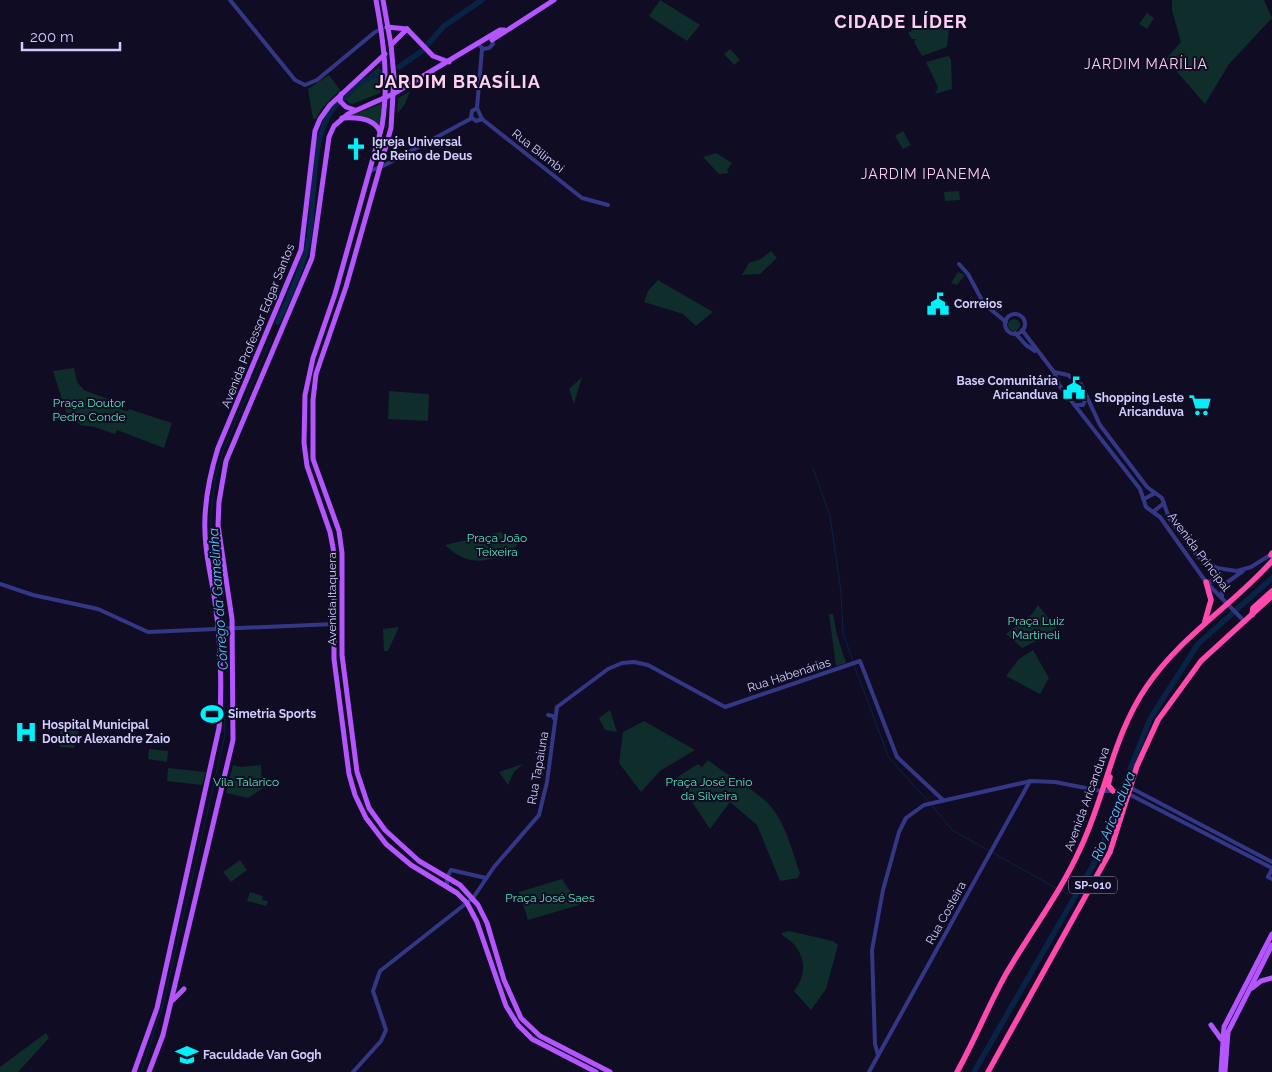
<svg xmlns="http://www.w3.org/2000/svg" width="1272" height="1072" font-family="Raleway,sans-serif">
<rect width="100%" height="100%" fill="#0f0c23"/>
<g fill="#0f2d2a">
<path d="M660,0L700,25L687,41L649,16Z"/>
<path d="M1172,0H1264L1272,18L1229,64L1205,104L1166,59L1181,42L1172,10Z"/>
<path d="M1147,13L1154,18L1147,29L1139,24Z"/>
<path d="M938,19L950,21L947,47L922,56L914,42L916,39H912L908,33L912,31L910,27Z"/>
<path d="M730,49L740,60L734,65L724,54Z"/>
<path d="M948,56L951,59L952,89L935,94L938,87L926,62Z"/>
<path d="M380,66V93L353,104L348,103L345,97Z"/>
<path d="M329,75L340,90L322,108L316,119H313L308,89Z"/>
<path d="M410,91L405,104L397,114L398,98Z"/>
<path d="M383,103L380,126L372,119L352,115Z"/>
<path d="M903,131L911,145L903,149L895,136Z"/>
<path d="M716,153L732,163L727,170L729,173L719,174L703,157Z"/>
<path d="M959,191L960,200L945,201L944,192Z"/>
<path d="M771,251L777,258L760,274L742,275L749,263L761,259Z"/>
<path d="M958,272L965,275L957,285L951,283Z"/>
<path d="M658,280L713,312L696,326L683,314L644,302L648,291Z"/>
<circle cx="1014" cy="325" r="6"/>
<path d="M74,368L77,382L84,390L122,404L120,409L128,411L129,409L172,423L164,448L117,430L115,434L94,427L80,425L66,412L53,371Z"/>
<path d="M582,377L574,404L569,389Z"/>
<path d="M389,391L429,394L428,421L388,419Z"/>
<path d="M501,532L518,545C493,564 468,568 445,545Z"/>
<path d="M1038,605L1058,630L1022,648L1006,634L1032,614Z"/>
<path d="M829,614H833L837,635L846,663L836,666Z"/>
<path d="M399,627L388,651H384L383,629Z"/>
<path d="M1033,650L1049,678L1040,694L1006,676L1019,659Z"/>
<path d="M610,710L617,732L605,730L599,718Z"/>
<path d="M644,721L695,750L660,771L641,792L619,763L623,732Z"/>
<path d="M60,723L80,725L74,748L60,747Z"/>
<path d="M149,749L168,751L167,762L148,759Z"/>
<path d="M708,760C725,774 745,784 762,798C784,815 791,848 800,873L798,878L780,881L757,825L730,802L710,829L676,778L698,764L702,767Z"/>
<path d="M523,764L514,772L508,785L499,772Z"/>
<path d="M233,765L241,767L261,765L262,789L248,798L226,793Z"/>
<path d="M168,768L206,772L202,785L167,781Z"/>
<path d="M240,860L247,870L231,882L223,872Z"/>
<path d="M562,879L579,905L528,920L519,892Z"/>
<path d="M250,892L263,896L262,900L268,901L266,906L247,901Z"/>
<path d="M789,931L833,941L838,945L826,989L811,1010L794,991C811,970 803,947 782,935V933Z"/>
<path d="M46,1033L49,1038L18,1072H0V1067Z"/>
</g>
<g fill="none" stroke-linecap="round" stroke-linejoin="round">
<g stroke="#082346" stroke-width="1">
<path d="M813,468L830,516L841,592L843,633L853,661"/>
<path d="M854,665L889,758L929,802"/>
<path d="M932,805L952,830L1056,888"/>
<path d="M1062,891L1068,894"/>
<path d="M141,1072L163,1005L225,735L221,602L211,544V512L215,479L223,451L272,336"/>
</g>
<g stroke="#082346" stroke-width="5.5">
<path d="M428,44L444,26L482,0"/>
<path d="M399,67L422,51"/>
<path d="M342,100L361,82L383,72"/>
<path d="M278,322C289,296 302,270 308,243C317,201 307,132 339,102"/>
<path d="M974,1072L1100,853L1117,802L1150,719L1198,644L1272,578"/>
</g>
<g stroke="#343785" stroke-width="4">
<path d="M230,0L295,80L305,85L317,80L375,32L382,29"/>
<path d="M480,46L483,49L489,48L493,44L492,38"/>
<path d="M482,49L477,108L482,119L582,198L608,205"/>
<path d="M477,108L472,111L471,117L476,121L482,119"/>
<path d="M370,171L385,165L472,118"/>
<path d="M959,264L968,274L984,304L1006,322"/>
<circle cx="1015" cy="324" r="10"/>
<path d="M1022,330L1054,372L1059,385L1140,489L1146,507L1160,517L1206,582L1245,622"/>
<path d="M1015,333L1026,345L1035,351"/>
<path d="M1054,372L1068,375L1081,384L1100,425L1147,487L1162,498L1169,518L1198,557L1217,568L1237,571L1251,567L1272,554"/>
<path d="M1068,394L1070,384L1077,380"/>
<path d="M1076,405H1083L1087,396"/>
<path d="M1144,499L1155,493"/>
<path d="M1153,512L1164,503"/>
<path d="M1206,582L1219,581L1221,577L1217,568"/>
<path d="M0,584L33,595L98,609L148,632L334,624"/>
<path d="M1222,598V586L1243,571"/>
<path d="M548,715L553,716L555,720"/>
<path d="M1131,788L1272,862"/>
<path d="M1272,869L1268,877L1272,879"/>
<path d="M447,886V877L451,870L486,878"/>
<path d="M878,1055L875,1044L872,950L883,890L899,832L906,818L924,805L1031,781L1055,782L1101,791H1123L1272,868"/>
<path d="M353,1072L381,1041L386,1030L373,991L380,971L473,898L494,867L539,815L547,782L557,707L608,669L622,663L634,662L648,665L725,707L860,661L897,757L943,800"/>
<path d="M869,1072L1030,781"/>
</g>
<g stroke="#b455ff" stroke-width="5">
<path d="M376,0C384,43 389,83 382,126L335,294L313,358L305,395L304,443L307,466L330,532L334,553V659L349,774L355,795L366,818L386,844L411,865L457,893L467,903L477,922L506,1006L518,1025L532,1039L596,1072"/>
<path d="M383,0L391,45L394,77L391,128L346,287L316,374L313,400V459L339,531L342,553V655L357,772L369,808L385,830L419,861L460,885L478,905L487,923L504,980L521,1018L540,1036L610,1072"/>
<path d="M387,27L407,29"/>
<path d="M407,29L433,56L449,62"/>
<path d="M492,40L554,0"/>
<path d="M391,45L407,29"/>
<path d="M341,94L340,101L346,107L355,110"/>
<path d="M342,118C356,117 375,118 380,132"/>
<path d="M1252,988L1261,981L1272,978"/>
<path d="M173,1000L184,989"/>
<path d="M1211,1025L1221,1039"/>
<path d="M134,1072L157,1008L219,728C222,694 221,644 216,610C214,589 208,568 206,546C202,513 208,480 218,448L301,250L315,131L320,119L330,105L385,54"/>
<path d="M149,1072L163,1035L233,740L232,619L218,525L219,502L226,461L312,258L329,137L334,126L348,114L393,94L500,30H504"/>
<path d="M1221,1072L1224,1027L1272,934"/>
<path d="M1225,1072L1228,1032L1272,945"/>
</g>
<g stroke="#ff49ad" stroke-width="5.5">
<path d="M1271,555L1272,553"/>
<path d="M1252,615L1253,608L1272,591"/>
<path d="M1205,621L1211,600L1206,582"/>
<path d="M1110,777L1108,785L1113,791"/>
<path d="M957,1072C975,1040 988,1006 1006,974C1031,931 1061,892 1081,847C1106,794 1113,735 1147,686C1182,635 1232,606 1272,561"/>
<path d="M988,1072L1110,852L1137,766L1158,720L1201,661L1272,596"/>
</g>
</g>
<defs>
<symbol id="church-bare" viewBox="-9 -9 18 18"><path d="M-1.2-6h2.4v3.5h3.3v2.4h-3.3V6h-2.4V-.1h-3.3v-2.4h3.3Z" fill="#00f1f9" stroke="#0f0c23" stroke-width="2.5" paint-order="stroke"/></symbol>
<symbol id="civic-bare" viewBox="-9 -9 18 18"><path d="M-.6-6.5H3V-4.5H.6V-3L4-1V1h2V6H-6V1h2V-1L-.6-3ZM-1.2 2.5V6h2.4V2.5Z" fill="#00f1f9" stroke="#0f0c23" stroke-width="2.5" paint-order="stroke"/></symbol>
<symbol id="supermarket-bare" viewBox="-9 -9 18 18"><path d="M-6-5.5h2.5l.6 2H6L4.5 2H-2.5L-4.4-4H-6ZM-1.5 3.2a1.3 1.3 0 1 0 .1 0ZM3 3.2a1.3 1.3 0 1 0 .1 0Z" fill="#00f1f9" stroke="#0f0c23" stroke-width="2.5" paint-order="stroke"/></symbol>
<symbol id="stadium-bare" viewBox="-9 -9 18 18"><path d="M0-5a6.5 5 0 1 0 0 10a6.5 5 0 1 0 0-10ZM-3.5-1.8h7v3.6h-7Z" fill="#00f1f9" stroke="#0f0c23" stroke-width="2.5" paint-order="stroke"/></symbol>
<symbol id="hospital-bare" viewBox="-9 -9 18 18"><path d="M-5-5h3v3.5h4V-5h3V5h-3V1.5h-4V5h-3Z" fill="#00f1f9" stroke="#0f0c23" stroke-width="2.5" paint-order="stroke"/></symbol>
<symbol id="university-bare" viewBox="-9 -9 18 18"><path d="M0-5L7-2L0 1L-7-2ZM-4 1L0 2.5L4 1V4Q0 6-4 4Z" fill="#00f1f9" stroke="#0f0c23" stroke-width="2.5" paint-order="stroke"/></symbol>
</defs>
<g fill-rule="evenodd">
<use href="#church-bare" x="340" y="133" width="32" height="32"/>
<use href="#civic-bare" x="922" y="288" width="32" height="32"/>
<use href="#civic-bare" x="1058" y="372" width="32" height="32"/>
<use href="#supermarket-bare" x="1184" y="389" width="32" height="32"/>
<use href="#stadium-bare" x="196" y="698" width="32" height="32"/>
<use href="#hospital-bare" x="10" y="716" width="32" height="32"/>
<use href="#university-bare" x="171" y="1039" width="32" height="32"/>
</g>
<g text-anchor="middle" stroke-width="4" stroke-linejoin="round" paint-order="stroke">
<rect fill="#0f0c23" stroke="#9794bd" stroke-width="1" x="1069" y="876.5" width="48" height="17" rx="4"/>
<g font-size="11" font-weight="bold" fill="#d1ceff">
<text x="1093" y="889">SP-010</text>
</g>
<g font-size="12" font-weight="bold" fill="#d1ceff" stroke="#0f0c23" text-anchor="start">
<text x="372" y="146">Igreja Universal<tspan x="372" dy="14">do Reino de Deus</tspan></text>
<text x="954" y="308">Correios</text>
<text x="1058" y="385" text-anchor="end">Base Comunitária<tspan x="1058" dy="14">Aricanduva</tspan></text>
<text x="1184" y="402" text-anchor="end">Shopping Leste<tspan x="1184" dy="14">Aricanduva</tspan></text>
<text x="228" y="718">Simetria Sports</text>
<text x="42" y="729">Hospital Municipal<tspan x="42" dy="14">Doutor Alexandre Zaio</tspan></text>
<text x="203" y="1059">Faculdade Van Gogh</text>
</g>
<g font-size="12" fill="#d1ceff" stroke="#0f0c23">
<text transform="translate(538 151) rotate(38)" y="4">Rua Bilimbi</text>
<text transform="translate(258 326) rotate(-68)" y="4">Avenida Professor Edgar Santos</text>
<text transform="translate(1199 552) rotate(53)" y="4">Avenida Principal</text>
<text transform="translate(332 599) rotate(-90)" y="4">Avenida Itaquera</text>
<text transform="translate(789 675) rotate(-18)" y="4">Rua Habenárias</text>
<text transform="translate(538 768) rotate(-80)" y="4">Rua Tapaiuna</text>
<text transform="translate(1087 799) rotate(-70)" y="4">Avenida Aricanduva</text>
<text transform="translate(946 913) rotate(-61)" y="4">Rua Costeira</text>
</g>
<g font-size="12" fill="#53e6b8" stroke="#0f0c23">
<text x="89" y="407">Praça Doutor<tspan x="89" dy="14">Pedro Conde</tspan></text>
<text x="497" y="542">Praça João<tspan x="497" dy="14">Teixeira</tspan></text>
<text x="1036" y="625">Praça Luiz<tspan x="1036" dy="14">Martineli</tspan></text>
<text x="246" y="786">Vila Talarico</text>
<text x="709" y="786">Praça José Enio<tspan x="709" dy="14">da Silveira</tspan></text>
<text x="550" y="902">Praça José Saes</text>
</g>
<g font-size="14" letter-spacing="1" fill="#ffd0f1" stroke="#0f0c23">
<text x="1146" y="69">JARDIM MARÍLIA</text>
<text x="926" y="179">JARDIM IPANEMA</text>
</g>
<g font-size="14" font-style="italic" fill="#5cbfff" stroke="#0f0c23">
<text transform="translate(218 599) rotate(-94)" y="5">Córrego da Gamelinha</text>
<text transform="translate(1113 816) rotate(-68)" y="5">Rio Aricanduva</text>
</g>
<g font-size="18" font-weight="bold" letter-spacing="1" fill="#ffd0f1" stroke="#0f0c23">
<text x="901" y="28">CIDADE LÍDER</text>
<text x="458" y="88">JARDIM BRASÍLIA</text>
</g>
</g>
<path d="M22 42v8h98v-8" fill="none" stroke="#d1ceff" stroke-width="2.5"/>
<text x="30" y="42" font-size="15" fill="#d1ceff" stroke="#0f0c23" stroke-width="4" paint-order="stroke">200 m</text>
</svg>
